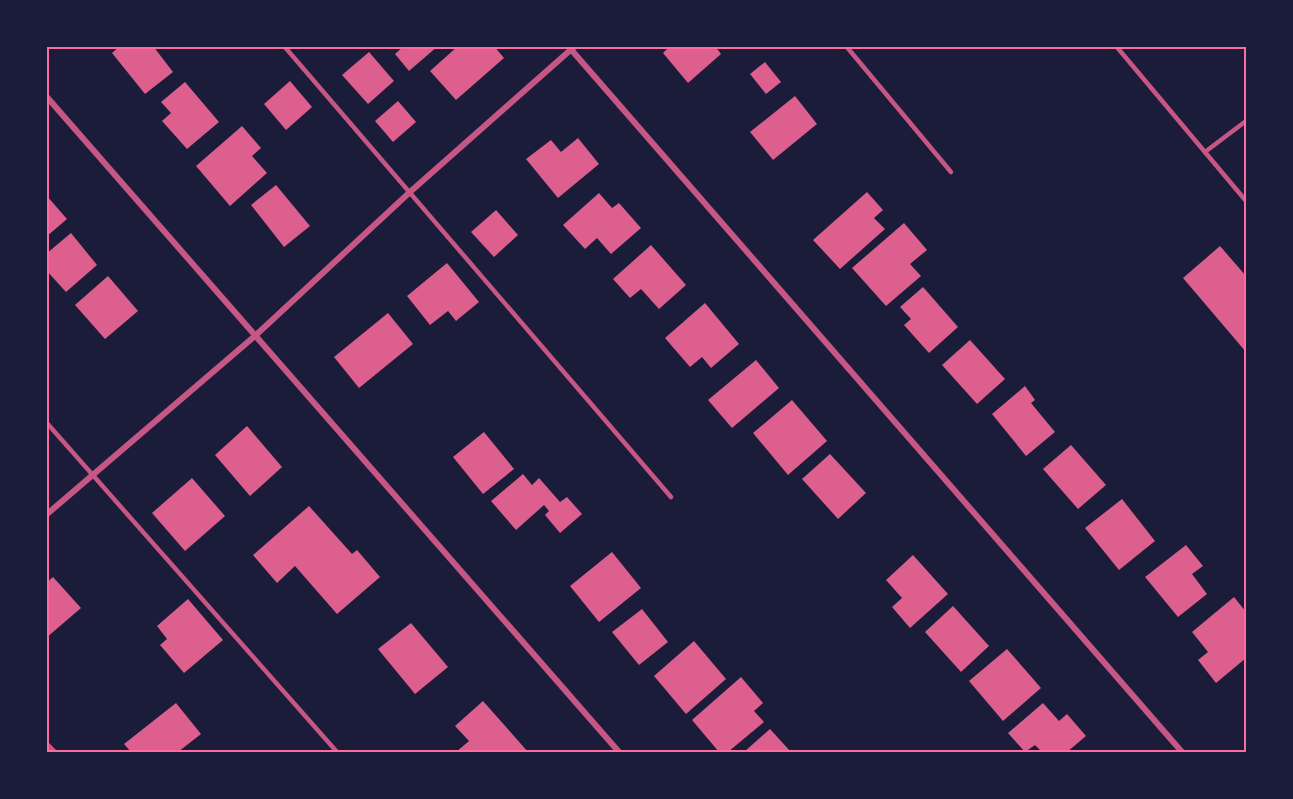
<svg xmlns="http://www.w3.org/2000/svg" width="1293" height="799" font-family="'Nunito Sans',sans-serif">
<rect width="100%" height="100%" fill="#1b1b3a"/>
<g fill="#dd5f8e">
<path d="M120,46H153L173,72L145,94L112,53Z"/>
<path d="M404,46H438L409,71L395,54Z"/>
<path d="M458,46H494L504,58L456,100L430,71Z"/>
<path d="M670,46H715L721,54L688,83L663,53Z"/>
<path d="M369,52L394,81L368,104L342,75Z"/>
<path d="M765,62L781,82L766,94L750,74Z"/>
<path d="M290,81L312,107L286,130L264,104Z"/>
<path d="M185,82L219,122L187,149L162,121L171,113L161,102Z"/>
<path d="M795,96L817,124L773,160L750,132Z"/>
<path d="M398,101L416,122L393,142L375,121Z"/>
<path d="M242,126L261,148L252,156L267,173L230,206L196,166Z"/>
<path d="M578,138L599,164L558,198L526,159L551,140L561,152Z"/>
<path d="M276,185L310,226L284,247L251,205Z"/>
<path d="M867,192L883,210L874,218L885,229L840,269L813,240Z"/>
<path d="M599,193L612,208L619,203L641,228L611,254L597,238L585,249L563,225Z"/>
<path d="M46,195L67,219L46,237Z"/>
<path d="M496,210L518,235L494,257L471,232Z"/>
<path d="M904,223L927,250L910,264L921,276L886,306L852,268Z"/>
<path d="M71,233L97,265L66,292L46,270V254Z"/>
<path d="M651,245L686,285L659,309L641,289L630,298L613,279Z"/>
<path d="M1220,246L1246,276V352L1183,278Z"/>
<path d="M447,263L479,302L456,321L448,311L430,325L407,296Z"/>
<path d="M108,276L138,311L105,339L75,305Z"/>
<path d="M923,287L958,327L929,353L904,325L911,319L900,307Z"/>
<path d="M705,303L739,344L711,368L702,357L690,367L665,338Z"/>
<path d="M388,313L413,344L359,388L334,357Z"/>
<path d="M970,340L1005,379L977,404L942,365Z"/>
<path d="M756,360L779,388L732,428L708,400Z"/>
<path d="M1025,386L1035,400L1031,403L1055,432L1026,456L992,414Z"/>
<path d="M792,400L827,441L788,475L753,433Z"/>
<path d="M247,426L282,467L250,496L215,455Z"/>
<path d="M484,432L514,469L483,494L453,457Z"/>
<path d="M1071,445L1106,485L1078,509L1043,469Z"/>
<path d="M830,454L866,493L838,519L802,479Z"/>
<path d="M523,474L532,485L539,478L560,502L567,497L582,514L560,533L545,515L549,511L544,505L516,530L491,501Z"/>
<path d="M192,478L225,516L185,551L152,513Z"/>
<path d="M1122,499L1155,541L1119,570L1085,528Z"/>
<path d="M309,506L352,554L357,550L380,577L337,614L295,566L277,583L253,555Z"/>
<path d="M1186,545L1203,566L1192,574L1207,594L1178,617L1145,577Z"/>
<path d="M612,552L641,588L599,622L570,586Z"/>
<path d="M913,555L948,594L910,628L892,607L902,598L886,580Z"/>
<path d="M53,577L81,608L46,638V583Z"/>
<path d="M1234,597L1246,612V658L1216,683L1198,660L1208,652L1192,632Z"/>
<path d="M188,599L223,640L184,673L160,645L167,639L157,626Z"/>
<path d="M953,606L989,646L961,672L925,632Z"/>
<path d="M642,609L668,642L639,665L612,632Z"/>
<path d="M411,623L448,667L415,694L378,649Z"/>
<path d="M694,641L726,679L686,714L654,676Z"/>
<path d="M1007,649L1041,688L1003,721L969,681Z"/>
<path d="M741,677L763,703L754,711L764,722L728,752H719L692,720Z"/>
<path d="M483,701L528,752H456L469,741L455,726Z"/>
<path d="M176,703L201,734L178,752H131L124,744Z"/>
<path d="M1043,703L1059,721L1067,714L1086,736L1067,752H1042L1035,745L1025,752L1008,733Z"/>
<path d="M770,729L791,752H744Z"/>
</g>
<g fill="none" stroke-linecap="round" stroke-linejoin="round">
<g stroke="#c65784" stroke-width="4.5">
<path d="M284,46L671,497"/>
<path d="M846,46L951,172"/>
<path d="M1116,46L1246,201"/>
<path d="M1205,152L1246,121"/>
<path d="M46,422L337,752"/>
</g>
<g stroke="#c65784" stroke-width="6">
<path d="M568,46L1182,752"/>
<path d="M46,96L619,752"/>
<path d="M46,515L256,335L410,192L575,46"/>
<path d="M46,744L54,752"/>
</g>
</g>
<rect width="1293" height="799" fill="none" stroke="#1b1b3a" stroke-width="96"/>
<rect x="48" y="48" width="1197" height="703" fill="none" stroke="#ff6b9d" stroke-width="2"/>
</svg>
